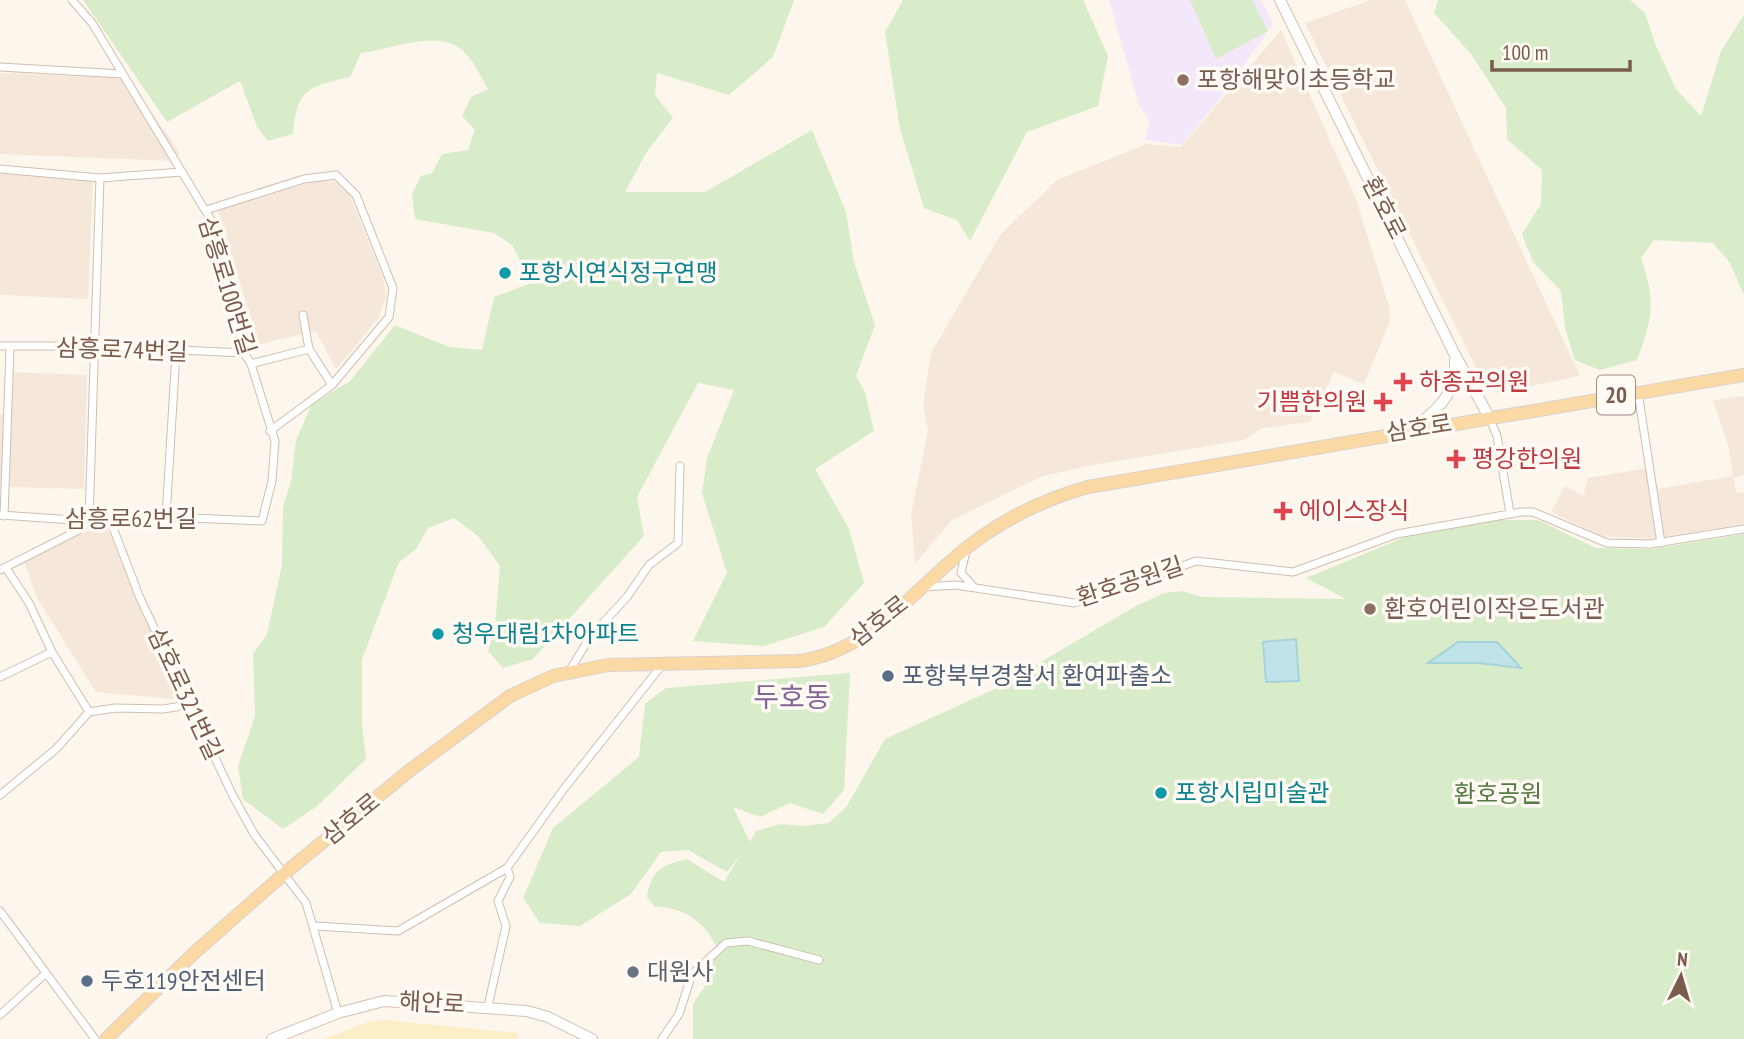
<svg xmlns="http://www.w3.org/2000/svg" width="1744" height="1039" font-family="'PT Sans Narrow','Noto Sans KR',sans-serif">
<rect width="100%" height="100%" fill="#fdf6ec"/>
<g fill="#f5e8da">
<path d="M1371,0H1405L1580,376L1498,393L1487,385L1477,370L1305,23Z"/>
<path d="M1281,30L1356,199L1389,306L1390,321L1364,384L1334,372L1310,422L1262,428L1244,440L1093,465L1043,476L952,520L915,564L911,514L928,431L923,405L931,353L1000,235L1057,180L1147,144L1181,147Z"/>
<path d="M0,73L127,78L180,153L174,161L0,154Z"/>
<path d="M0,173L93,178L88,299L0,295Z"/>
<path d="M321,180L337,182L348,191L383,277L386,297L378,319L336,369L316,331L252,346L248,310L217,207Z"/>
<path d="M7,372L87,375L84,489L0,487V414H5Z"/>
<path d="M1744,396V475L1734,477L1736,492L1744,493V524L1650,539L1601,536L1551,512L1565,486L1583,496L1588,478L1653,467L1658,489L1733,476L1729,448L1713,400Z"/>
<path d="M99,525L109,532L175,688L176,696L172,699L96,692L37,598L24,561Z"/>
</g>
<path fill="#f3e8fa" d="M1109,0H1261L1273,24L1221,97L1182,145L1145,140L1150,122L1139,105Z"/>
<g fill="#d8ecc9">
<path d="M83,0H794L773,57L729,95L657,73L655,95L673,118L646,153L625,192H705L812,130L846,212L854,262L875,325L856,376L865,392L874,431L815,469L849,529L864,583L824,627L764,646L693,641L727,573L702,493L707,458L734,390L698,383L637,497L644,536L533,659L503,668L488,651L495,627L500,566L479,537L454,518L428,528L416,549L399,562L362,659V725L366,759L316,807L283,829L243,799L238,766L255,716L253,654L267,634L282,565L283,507L291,481L296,440L312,404L350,381L395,325L449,347L482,350L494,297L532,283L512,245L494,233L415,219L412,194L421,176L432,173L442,154L468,150L475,130L462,116L471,97L488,89C480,76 473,57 459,48C433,30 390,50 361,53L350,77C308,87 297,88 293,134L268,141L257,127L240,81L167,122Z"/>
<path d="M903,0H1083L1108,56L1098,106L1027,132L970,241L957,220L924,208L900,129L885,32Z"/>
<path d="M1190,0H1252L1268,31L1216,59Z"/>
<path d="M1438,0H1630L1645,13L1656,46L1676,89L1701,116L1721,51L1744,15V295L1730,263L1713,243L1654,240L1641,258C1656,301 1653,318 1637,360L1600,370L1575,360L1565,328L1561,291L1533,262L1522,234L1541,204L1542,170L1507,139L1506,108L1471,54L1434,13Z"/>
<path d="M1496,520H1538L1596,548L1652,549L1744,534V1039H693V1004L707,983L717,947C702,919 686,909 654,906L647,897C651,870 662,865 687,859L724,882L741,854L727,872L688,850L661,852L631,894L580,926L540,923L523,898L553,828L639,757L645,704L666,688L850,673L844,790L823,814L790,803L760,817L733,807L750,842L756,831L780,824L803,826L829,823L847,806L885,739L997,688L1134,607L1164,593L1183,591L1202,597L1346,599L1306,578L1405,537Z"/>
</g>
<path fill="#fcefc7" d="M385,1020L519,1033L518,1039H324L368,1022Z"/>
<g fill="#bfe3e8" stroke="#a5d3da" stroke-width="2">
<path d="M1296,639L1299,681L1266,682L1263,642Z"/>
<path d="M1458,642H1497L1521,668L1478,663H1428Z"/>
</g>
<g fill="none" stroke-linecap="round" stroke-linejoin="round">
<defs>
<g id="street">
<path d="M0,67L122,74"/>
<path d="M0,169L100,178L182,172"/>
<path d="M206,210L304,179L336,175L356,195L393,288L389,317L332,385L270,431"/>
<path d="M0,346H94L244,353"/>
<path d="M309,349L332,385"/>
<path d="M251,364L309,349L303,315"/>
<path d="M1638,392L1661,543"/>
<path d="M1489,417L1497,436L1510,513"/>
<path d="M0,515L89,521L166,517L262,521L272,481L275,441L251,364L244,353L214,225L92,23L72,0"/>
<path d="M4,516L10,348"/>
<path d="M166,517L176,352"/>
<path d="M100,523L112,525L140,598L232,794L254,834L306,903L338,1013"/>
<path d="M966,551L961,573L973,586"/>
<path d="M6,568L29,603L52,652L89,712"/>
<path d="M0,570L77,531L89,521L100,178"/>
<path d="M924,587L956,585L1074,603L1094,598L1196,561L1293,572L1397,534L1521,512H1533L1607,543L1650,544L1744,529"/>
<path d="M570,670L590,637L627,597L649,565L678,543L680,466"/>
<path d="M0,677L52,652"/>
<path d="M0,795L56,749L89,712L115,708L163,709L189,705"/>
<path d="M0,911L95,1039"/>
<path d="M315,926L398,931L507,868L563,790L662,665"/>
<path d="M488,1006L506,926L498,901L510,877L507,868"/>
<path d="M0,1015L45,974"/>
<path d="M662,1039L679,1014L692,974L726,943L748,941L819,960"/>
</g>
<g id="secondary">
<path d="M1280,0L1454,353L1489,417"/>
<path d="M1413,429C1437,410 1458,393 1455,360"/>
<path d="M272,1039L338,1013L384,1001L527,1011L548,1017L592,1039"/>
</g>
<path id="primary" d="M106,1039L193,954L285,873L409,771L510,696L553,676L608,665L798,661C869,653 916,587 969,546C1005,518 1045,499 1088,487L1744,375"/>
</defs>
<use href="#street" stroke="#d1beb0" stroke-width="9"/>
<use href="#secondary" stroke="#d6c0b0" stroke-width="12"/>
<use href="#primary" stroke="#dad1cd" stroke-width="14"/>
<use href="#street" stroke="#fff" stroke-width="7"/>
<use href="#secondary" stroke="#fff" stroke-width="10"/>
<use href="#primary" stroke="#fbd9a5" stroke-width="12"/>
</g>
<g fill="#8d6e63" stroke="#fffaf3" stroke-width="2.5">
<circle cx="1183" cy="80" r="7"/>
<circle cx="1370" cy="609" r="7"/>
</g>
<g fill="#0f9aa8" stroke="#fffaf3" stroke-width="2.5">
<circle cx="505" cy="273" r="7"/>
<circle cx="438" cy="634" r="7"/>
<circle cx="1161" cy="793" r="7"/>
</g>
<g fill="#e0444e" stroke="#fffaf3" stroke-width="2.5">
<path d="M1399.5 371.5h7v7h7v7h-7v7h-7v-7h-7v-7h7z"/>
<path d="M1379.5 391.5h7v7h7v7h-7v7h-7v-7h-7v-7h7z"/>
<path d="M1452.5 448.5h7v7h7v7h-7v7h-7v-7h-7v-7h7z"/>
<path d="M1279.5 500.5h7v7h7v7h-7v7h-7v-7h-7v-7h7z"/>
</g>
<g fill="#5c6f8a" stroke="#fffaf3" stroke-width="2.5">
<circle cx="888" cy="676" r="7"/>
<circle cx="87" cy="981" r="7"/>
</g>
<circle fill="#6b7280" stroke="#fffaf3" stroke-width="2.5" cx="633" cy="972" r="7"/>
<g text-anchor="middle" stroke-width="7" stroke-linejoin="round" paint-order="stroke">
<rect fill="#fffaf3" stroke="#a28b7f" stroke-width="2" x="1597" y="375.5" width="38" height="39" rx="5"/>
<g font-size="23" font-weight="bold" fill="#7a5c4d">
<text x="1616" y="403">20</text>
</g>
<g font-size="24" fill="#785e54" stroke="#fffaf3" text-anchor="start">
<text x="1197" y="88">포항해맞이초등학교</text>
<text x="1384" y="617">환호어린이작은도서관</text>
</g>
<g font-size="24" fill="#7a5c4d" stroke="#fffaf3">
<text transform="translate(1384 208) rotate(63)" y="8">환호로</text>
<text transform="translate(227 286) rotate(73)" y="8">삼흥로100번길</text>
<text transform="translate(122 350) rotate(2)" y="8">삼흥로74번길</text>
<text transform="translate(1419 428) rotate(-9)" y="8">삼호로</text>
<text x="131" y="527">삼흥로62번길</text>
<text transform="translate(1130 582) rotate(-18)" y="8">환호공원길</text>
<text transform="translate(879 621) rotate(-38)" y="8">삼호로</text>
<text transform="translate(185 694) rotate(65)" y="8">삼호로321번길</text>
<text transform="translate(351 819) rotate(-39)" y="8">삼호로</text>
<text transform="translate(432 1003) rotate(3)" y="8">해안로</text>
</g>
<g font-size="24" fill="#0d838f" stroke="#fffaf3" text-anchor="start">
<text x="519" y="281">포항시연식정구연맹</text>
<text x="452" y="642">청우대림1차아파트</text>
<text x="1175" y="801">포항시립미술관</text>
</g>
<g font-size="24" fill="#be3a42" stroke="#fffaf3" text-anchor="start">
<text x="1419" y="390">하종곤의원</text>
<text x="1367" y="410" text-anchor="end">기쁨한의원</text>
<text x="1472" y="467">평강한의원</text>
<text x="1299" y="519">에이스장식</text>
</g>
<g font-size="24" fill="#4e5e75" stroke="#fffaf3" text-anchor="start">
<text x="902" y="684">포항북부경찰서 환여파출소</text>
<text x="101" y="989">두호119안전센터</text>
</g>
<g font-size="24" fill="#537a41" stroke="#fffaf3">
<text x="1498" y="802">환호공원</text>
</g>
<g font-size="24" fill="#5b616d" stroke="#fffaf3" text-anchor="start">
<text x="647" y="980">대원사</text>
</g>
<g font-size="28" fill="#846695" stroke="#fffaf3">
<text x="792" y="707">두호동</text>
</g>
</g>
<g transform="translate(1681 976) rotate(5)" stroke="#fffaf3" stroke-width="5" paint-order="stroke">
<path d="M0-5L12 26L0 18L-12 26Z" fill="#7a5c4d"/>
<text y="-10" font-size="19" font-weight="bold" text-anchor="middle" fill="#7a5c4d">N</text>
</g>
<path d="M1492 60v10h138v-10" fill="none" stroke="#7a5c4d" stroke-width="3.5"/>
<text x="1502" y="60" font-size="21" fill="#7a5c4d" stroke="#fffaf3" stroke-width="5" paint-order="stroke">100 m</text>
</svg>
